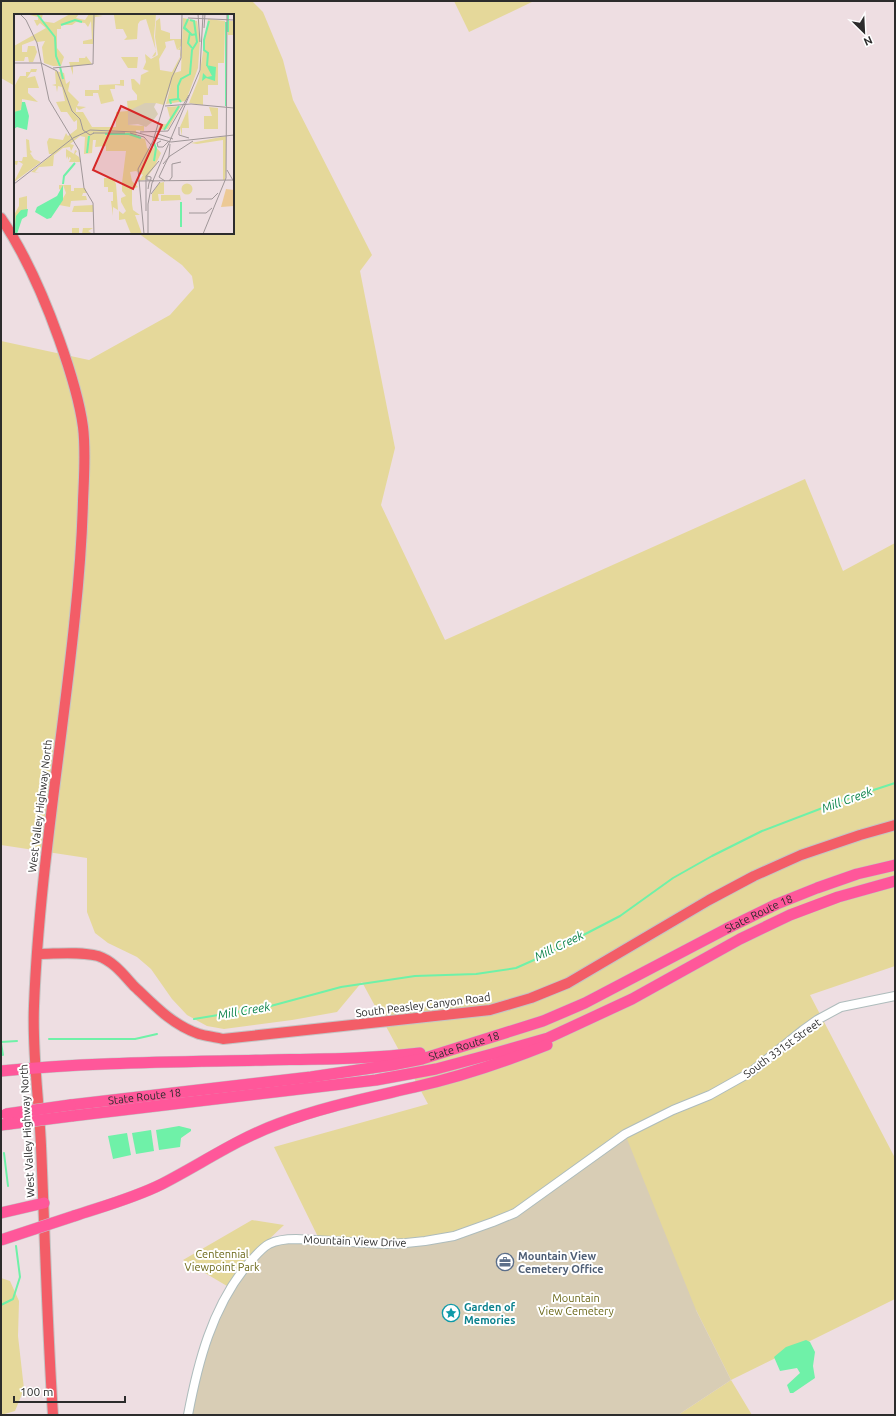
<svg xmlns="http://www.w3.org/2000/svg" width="896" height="1416" font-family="Ubuntu,sans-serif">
<rect width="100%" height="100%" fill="#eedee2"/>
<g fill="#e5d89a">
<path d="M1,1H252L263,12L283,60L293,100L372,255L360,271L395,448L381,505L445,640L805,479L843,571L895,543V966L810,995L895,1158V1299L731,1380L752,1415H678L731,1380L696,1310L515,1213L425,1241L319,1239L274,1147L428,1104L362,982L337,1012L292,1020L224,1029L207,1026L187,1015L172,999L151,969L137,957L108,943L95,933L87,912V858L1,845V341L89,360L170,315L194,288L192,276L182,265L138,233H233V15H15V86L1,78Z"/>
<path d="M454,1H534L469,32Z"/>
<path d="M252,1220L284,1225L245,1262L227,1286L183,1260Z"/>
<path d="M1,1278L10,1281L19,1301L18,1336L24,1389L15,1411L1,1415Z"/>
</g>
<path fill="#d8cdb5" d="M625,1134L696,1310L731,1380L678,1415H188L194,1384L230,1289L270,1243L425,1241L515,1213Z"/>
<g fill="#6ff1a8">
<path d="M179,1126L191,1129V1131L181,1138L180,1147L159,1150L156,1130Z"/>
<path d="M151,1130L154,1151L136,1154L132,1133Z"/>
<path d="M127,1133L131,1155L113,1159L108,1136Z"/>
<path d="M806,1340L810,1342L815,1352L813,1366L815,1378L793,1393H790L787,1385L800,1373L797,1368L780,1371L774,1357L786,1347Z"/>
</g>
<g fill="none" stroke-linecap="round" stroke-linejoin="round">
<g stroke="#6ff1a8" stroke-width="2">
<path d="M194,1019L267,1007L341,987L415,976L476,974L516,968L543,956L620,916L673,878L712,856L762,831L846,799L895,783"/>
<path d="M49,1039H135L157,1034"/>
<path d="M1,1042L17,1041"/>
<path d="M1,1043L3,1055"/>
<path d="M4,1153L8,1186"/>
<path d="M1,1305L13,1299L20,1277L16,1246"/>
</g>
<defs>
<path id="minor" d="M188,1415C198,1362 212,1308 247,1265C254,1258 260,1249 269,1244C277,1240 287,1239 296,1239L386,1244L406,1243L425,1241L454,1236L493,1222L515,1213L625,1134L673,1110L710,1095L751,1072L803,1030L817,1020L841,1007L895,996"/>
<g id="major">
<path d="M1,218C26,255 44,297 59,339C69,367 79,397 83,427C86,451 84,476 83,501C82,539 79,578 75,616C62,746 39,875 34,1006C32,1053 39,1099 41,1146C45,1236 47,1325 53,1415"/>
<path d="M37,954C57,954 78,951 98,956C113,961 123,974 133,985C153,1004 172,1025 199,1034C206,1036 215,1037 223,1039L490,1010L531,998L568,983L709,900L754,876L801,855L860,835L895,825"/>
</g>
<g id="highway">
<path d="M1,1071C90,1062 179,1062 268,1060C319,1059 370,1059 420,1053"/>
<path id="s1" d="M70,1105L311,1077L392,1065L422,1059L543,1021L585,1003L726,929L777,904L817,888L857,874L895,865"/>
<path d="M72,1116L376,1080L436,1069L492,1054L548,1038L632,999L740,939L790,915L838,897L895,881"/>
<path d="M1,1125L9,1124"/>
<path d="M1,1213L44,1203"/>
<path d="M74,1216C104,1206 134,1198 162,1184C201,1164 237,1139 278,1124C322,1107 368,1098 415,1087C460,1077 504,1062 547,1045"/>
</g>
</defs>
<use href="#minor" stroke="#aebcbc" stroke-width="10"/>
<use href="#major" stroke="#c4c4c4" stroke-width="12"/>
<use href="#highway" stroke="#c4c4c4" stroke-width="12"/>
<use href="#minor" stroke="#fff" stroke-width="8"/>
<use href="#major" stroke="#f35d67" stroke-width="10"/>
<use href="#highway" stroke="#ff579a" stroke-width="11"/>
<defs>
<g id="highway-bridge">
<path d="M6,1114L70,1105"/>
<path d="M9,1124L72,1116"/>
<path d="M1,1240L74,1216"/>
</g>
</defs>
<use href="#highway-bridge" stroke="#c4c4c4" stroke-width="12" stroke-linecap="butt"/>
<use href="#highway-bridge" stroke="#ff579a" stroke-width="11"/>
</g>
<defs>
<symbol id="office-ring" viewBox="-11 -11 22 22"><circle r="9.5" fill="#fff" stroke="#5c6f8a" stroke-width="1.5"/><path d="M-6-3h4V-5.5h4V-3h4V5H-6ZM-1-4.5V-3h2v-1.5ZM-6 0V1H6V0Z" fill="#5c6f8a"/></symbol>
<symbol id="sight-ring" viewBox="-11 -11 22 22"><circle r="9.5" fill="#fff" stroke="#0f9aa8" stroke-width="1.5"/><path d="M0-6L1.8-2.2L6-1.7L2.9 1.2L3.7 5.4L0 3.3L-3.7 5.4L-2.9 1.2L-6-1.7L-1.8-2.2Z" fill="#0f9aa8"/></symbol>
</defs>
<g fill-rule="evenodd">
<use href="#office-ring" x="495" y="1252" width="20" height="20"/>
<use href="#sight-ring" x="441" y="1303" width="20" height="20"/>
</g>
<g text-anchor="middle" stroke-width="4" stroke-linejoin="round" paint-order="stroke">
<g font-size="11" fill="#2c2c2c" stroke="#fff">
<text transform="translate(40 806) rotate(-83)" y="4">West Valley Highway North</text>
<text dy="4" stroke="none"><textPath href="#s1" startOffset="723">State Route 18</textPath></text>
<text transform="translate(423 1005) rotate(-7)" y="4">South Peasley Canyon Road</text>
<text dy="4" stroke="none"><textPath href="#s1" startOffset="399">State Route 18</textPath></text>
<text transform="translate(782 1048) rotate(-36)" y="4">South 331st Street</text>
<text dy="4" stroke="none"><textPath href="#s1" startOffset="75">State Route 18</textPath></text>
<text transform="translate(27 1131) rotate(-93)" y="4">West Valley Highway North</text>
<text transform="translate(355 1241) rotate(2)" y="4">Mountain View Drive</text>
</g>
<g font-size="11" fill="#6b6819" stroke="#fff">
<text x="222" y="1258">Centennial<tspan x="222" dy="13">Viewpoint Park</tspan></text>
<text x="576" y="1302">Mountain<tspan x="576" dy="13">View Cemetery</tspan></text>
</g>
<g font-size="11" font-weight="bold" fill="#4e5e75" stroke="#fff" text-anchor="start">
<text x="518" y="1260">Mountain View<tspan x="518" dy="13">Cemetery Office</tspan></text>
</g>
<g font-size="11" font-weight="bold" fill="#0d838f" stroke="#fff" text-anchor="start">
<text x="464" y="1311">Garden of<tspan x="464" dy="13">Memories</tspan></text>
</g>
<g font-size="12" font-style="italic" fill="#0c834a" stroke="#fff">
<text transform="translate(847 800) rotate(-20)" y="4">Mill Creek</text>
<text transform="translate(559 946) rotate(-26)" y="4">Mill Creek</text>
<text transform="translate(244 1011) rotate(-10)" y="4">Mill Creek</text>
</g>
</g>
<g transform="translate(14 14)">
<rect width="220" height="220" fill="#eedee2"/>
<path d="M12,0H29L27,7L40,9L56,0H65L62,4L71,6L75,0L89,2L81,3L79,30H69V27L78,25L77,7L74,13L71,9L62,8L58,11H47V15H43V34L50,43L47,52H39L30,49L28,33L31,27L23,28L21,26L8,31V38H13L14,32H21L23,38L19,48H15L14,43H11L10,47H0V32L32,14L26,9L23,12L20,6H24V3ZM142,0L140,22L142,40L141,42L138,43L142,37L132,5L126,7L124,10L123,25L110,26L113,23L109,15H102L100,1ZM146,4L147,16L156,19V25H167V32L163,36L160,26L151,28L152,33L145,45L146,56L158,58L166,43V36H164L166,33L167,41L150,91L142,89L114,98V111L130,112V117L122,116L123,123L131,125L133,134L137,137L141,132L147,139L141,152L131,166L125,167L129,161L122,157L116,158L118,167L124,173L118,175V190L119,196L126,201H121L128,220H117L111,205L105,206V197L109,200L112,197L107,188V184L112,182L108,177V169L112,137H92V132L81,133L82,126H79L78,139L70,140L71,123L66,122L56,130L60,131L57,137L56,133L49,134L40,141L39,152L25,153L21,158L26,159L17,158L39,140H35L33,128L35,124L49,126L52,119L54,122L63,115V106L60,108L53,98H47L42,88L51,87L48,73L44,72L43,78L42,72L38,71L42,70L41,57L50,59L52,70L56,67L54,77L65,88L63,92L72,93L65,96L62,93V98H69L78,113H102V98L114,97L113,87L123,86V81L118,75L117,65H120L126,71L127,61L135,57L129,55L132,48L131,40L137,45L144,41L141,23L142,7ZM169,4L183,7L186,26L184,54L172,87L152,90L160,59L167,57ZM194,5L211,7L210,49H204V71H194V81H189V91L175,89L185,64ZM214,7H220V21H214ZM72,42L78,50L59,52V61L55,48H65V44H71ZM107,43H124L123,54H114ZM17,55H23L22,58H17L13,64L21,62L25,74H14V79L24,88L8,85V95L1,99L0,73L6,62H12V58H16ZM106,66H110V72L101,71V75H96L100,87L87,90L84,79H79V82H71V76H85V71L106,70ZM167,92L154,115L144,116L146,111L152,110L156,104L153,93ZM195,93L204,94V115H190V102H198ZM174,95L175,114H168V122L166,113ZM212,122V157L211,166H209V126L183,130L177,129ZM12,125L15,126L16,136L18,138L16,139L20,145L27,148L0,168L9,150L4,147L3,151L0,150V147H8L9,143H13ZM52,135L60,140L61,136L63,137L61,140L65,143L67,148H55L57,144L55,143V146L53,142L52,145ZM90,164H99L102,170L104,196L99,193V202L97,187H99V178H94V173H90ZM150,168V180H144L145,187H138V180L145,169ZM167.5 175a5.5 5.5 0 1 1 11 0a5.5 5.5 0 1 1-11 0ZM45,171H57V177H60V174H71L73,179H69L68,182H72L73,186L57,187L56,193L45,191L52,179L49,171L47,176L45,175ZM147,181H166L167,186L147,187ZM13,182V196H8L2,203L3,212L0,216V201L5,192V184ZM79,191V198H58L60,192ZM58,214H65V219L68,220L69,214H79L74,217L79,220H58Z" fill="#e5d89a"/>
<path d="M131,89H142L140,93L144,100L138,108L132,113L124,110L114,111V97Z" fill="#d8cdb5"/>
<path d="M212,175L220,176V192L207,193Z" fill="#ecc995"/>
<path d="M192,51L202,53L201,67L192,64L188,67L189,59L193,63L198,62ZM11,88L15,102L13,116L3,113L0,115V98L7,96L8,88ZM49,171V186L37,204L33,205L21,198L23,193L43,182ZM14,195L13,202L8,205L3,220H0L2,202L7,196Z" fill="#6ff1a8"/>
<path fill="none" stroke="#6ff1a8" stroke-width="2" d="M23,0L41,23L42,42L46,52M214,0V18M174,5L170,14L176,19L174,29L178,34M47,11L61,6L68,8M171,14L178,21L182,20M193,52L194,39L190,36V26L195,7M46,53L49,65M167,88L164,84V72L167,65L176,60L178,36L183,28L180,7L176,6M157,90L156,86L164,85M212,92V8M150,116L165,92M91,120H115L127,124M73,139L75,122M140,147L142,134L140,129M49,170L50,162L61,149M167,188V213"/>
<path fill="none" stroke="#a09799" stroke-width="1" d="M6,0L12,6L23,29L35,86L65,136L70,174L79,189L80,220M184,0L186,28M174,4L220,6M190,14L191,0M0,49H27L43,57L58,97L66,105L69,116L76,121L80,119M39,54L79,50L80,0M151,92L177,90L220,94M165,113V121L175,124M126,118L154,117L175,81M79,119H111M116,119L130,123L137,131M144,120L159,125M147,127L143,129L144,133H149L155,127M149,150L156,142L179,127M213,156L220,168M124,167L220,166M151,167L145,163L155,142L156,130M155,167L158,163V150L167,148M0,170L59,124L76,116L121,118L157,128L220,121M134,175L135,169L137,165V163L133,162V166H135L140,167M137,180L146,168M182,185H198L204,179M132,197V162L145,147M175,199H192L198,194M130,220L124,155L139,127L158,63L167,44L168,0M134,220V190L138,169L186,56L189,0M189,220L212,164L213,0"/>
<path fill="#d62828" fill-opacity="0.15" stroke="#d62828" stroke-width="2" d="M107,92L148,111L119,175L79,156Z"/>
<rect width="220" height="220" fill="none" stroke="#2c2c2c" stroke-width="2"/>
</g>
<rect width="896" height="1416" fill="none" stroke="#2c2c2c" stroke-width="4"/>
<g transform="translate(864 32) rotate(156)" stroke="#ffffff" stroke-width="3" paint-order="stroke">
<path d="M0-3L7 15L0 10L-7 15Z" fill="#2c2c2c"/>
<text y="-6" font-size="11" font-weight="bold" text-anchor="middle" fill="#2c2c2c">N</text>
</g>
<path d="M14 1396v6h111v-6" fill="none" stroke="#2c2c2c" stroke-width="2"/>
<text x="20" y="1396" font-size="12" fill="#2c2c2c" stroke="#ffffff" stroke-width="3" paint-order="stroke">100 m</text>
</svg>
